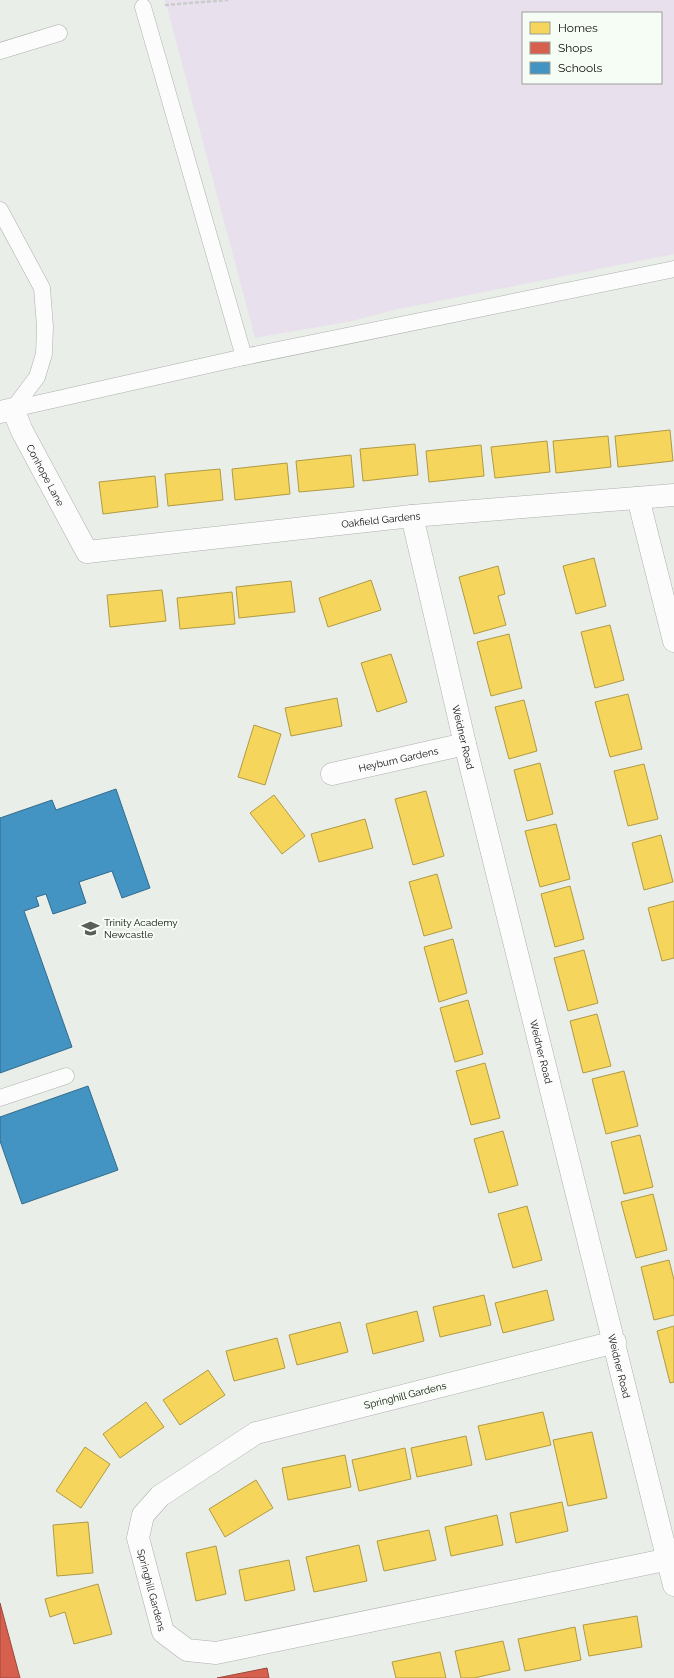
<svg xmlns="http://www.w3.org/2000/svg" width="674" height="1678" font-family="Raleway,sans-serif">
<rect width="100%" height="100%" fill="#e9eee8"/>
<path fill="#e8e0ec" fill-rule="evenodd" d="M165,0H674V254L394,310L352,321L255,338ZM523,13H661V83H523Z"/>
<g fill="#f6d55c" stroke="#b09a44">
<path d="M670,430L673,461L618,467L615,436Z"/>
<path d="M608,436L611,467L556,473L553,441Z"/>
<path d="M547,441L550,472L495,478L491,447Z"/>
<path d="M415,444L418,475L363,481L360,449Z"/>
<path d="M481,445L484,476L429,482L426,451Z"/>
<path d="M351,455L354,487L299,492L296,461Z"/>
<path d="M287,463L290,494L235,500L232,469Z"/>
<path d="M220,469L223,500L168,506L165,474Z"/>
<path d="M155,476L158,507L103,514L99,482Z"/>
<path d="M594,558L606,606L576,614L563,566Z"/>
<path d="M498,566L505,594L498,596L506,625L474,634L459,577Z"/>
<path d="M371,580L381,610L328,627L319,598Z"/>
<path d="M291,581L295,612L239,618L236,587Z"/>
<path d="M162,590L166,621L110,627L107,595Z"/>
<path d="M232,592L235,624L180,629L177,598Z"/>
<path d="M610,625L624,680L595,688L581,632Z"/>
<path d="M509,634L522,688L491,696L477,642Z"/>
<path d="M391,654L407,702L377,712L361,663Z"/>
<path d="M628,694L642,749L610,757L595,702Z"/>
<path d="M337,698L342,726L291,736L285,708Z"/>
<path d="M524,700L537,751L509,759L495,707Z"/>
<path d="M254,725L281,734L265,785L238,777Z"/>
<path d="M540,763L553,814L527,821L514,770Z"/>
<path d="M644,764L658,819L628,826L614,771Z"/>
<path d="M426,791L444,856L413,865L395,799Z"/>
<path d="M274,795L305,836L282,854L250,813Z"/>
<path d="M365,819L373,848L319,862L311,834Z"/>
<path d="M556,824L570,879L540,887L525,831Z"/>
<path d="M661,835L673,882L644,890L632,843Z"/>
<path d="M437,874L452,928L424,936L409,882Z"/>
<path d="M570,886L584,939L555,947L541,894Z"/>
<path d="M674,901V958L662,961L648,908Z"/>
<path d="M453,939L467,993L439,1002L424,947Z"/>
<path d="M584,950L598,1003L568,1011L554,958Z"/>
<path d="M468,1000L483,1054L455,1062L440,1008Z"/>
<path d="M597,1014L611,1066L583,1073L570,1021Z"/>
<path d="M485,1063L500,1118L471,1125L456,1071Z"/>
<path d="M624,1071L638,1126L606,1134L592,1079Z"/>
<path d="M503,1131L518,1185L489,1193L474,1139Z"/>
<path d="M640,1135L653,1187L624,1194L611,1142Z"/>
<path d="M653,1194L667,1250L636,1258L621,1202Z"/>
<path d="M527,1206L542,1260L513,1268L498,1214Z"/>
<path d="M669,1260L674,1280V1315L654,1320L641,1267Z"/>
<path d="M547,1290L554,1320L503,1333L495,1303Z"/>
<path d="M484,1295L491,1325L440,1337L433,1307Z"/>
<path d="M417,1311L424,1341L373,1354L366,1324Z"/>
<path d="M340,1322L348,1352L297,1365L289,1335Z"/>
<path d="M674,1326V1382L670,1383L657,1331Z"/>
<path d="M277,1338L285,1368L234,1381L226,1351Z"/>
<path d="M208,1370L225,1395L180,1425L163,1400Z"/>
<path d="M146,1402L164,1427L120,1458L103,1434Z"/>
<path d="M543,1412L551,1445L486,1460L478,1426Z"/>
<path d="M592,1432L607,1498L568,1506L553,1440Z"/>
<path d="M466,1436L472,1465L417,1477L411,1448Z"/>
<path d="M85,1447L110,1464L81,1508L56,1491Z"/>
<path d="M405,1448L411,1479L359,1491L352,1460Z"/>
<path d="M345,1455L351,1487L288,1500L282,1468Z"/>
<path d="M256,1480L273,1508L225,1537L209,1509Z"/>
<path d="M562,1502L568,1531L516,1543L510,1513Z"/>
<path d="M497,1515L503,1545L451,1556L445,1527Z"/>
<path d="M88,1522L93,1573L57,1576L53,1525Z"/>
<path d="M429,1530L436,1560L384,1571L377,1541Z"/>
<path d="M359,1545L367,1581L314,1592L306,1557Z"/>
<path d="M216,1546L226,1594L196,1601L186,1553Z"/>
<path d="M289,1560L295,1590L245,1601L239,1570Z"/>
<path d="M98,1584L112,1634L74,1644L65,1612L50,1617L45,1599Z"/>
<path d="M637,1616L642,1647L589,1656L583,1625Z"/>
<path d="M575,1627L581,1660L525,1671L518,1639Z"/>
<path d="M503,1641L510,1670L474,1678H461L455,1651Z"/>
<path d="M440,1652L446,1678H396L392,1662Z"/>
</g>
<g fill="#d6604d" stroke="#9a483a">
<path d="M0,1603L20,1678H0Z"/>
<path d="M267,1668L269,1678H217Z"/>
</g>
<g fill="#4393c3" stroke="#336b8c">
<path d="M116,789L150,888L122,898L112,871L79,882L86,903L53,914L46,894L36,897L39,906L24,911L72,1047L0,1073V818L52,800L56,810Z"/>
<path d="M88,1086L118,1170L22,1204L0,1141V1117Z"/>
</g>
<g fill="none" stroke-linecap="round" stroke-linejoin="round">
<defs>
<g id="lane">
<path d="M143,7L244,357"/>
<path d="M0,51L59,33"/>
<path d="M0,210L42,288L45,327L44,354L37,377L13,409"/>
<path d="M13,409L244,357L674,269"/>
<path d="M0,1098L66,1076"/>
</g>
<g id="street">
<path id="s1" d="M0,412L13,409L22,431L87,552L412,516L674,495"/>
<path d="M638,498L674,641"/>
<path id="s2" d="M412,516L465,744L674,1585"/>
<path id="s3" d="M332,774L465,744"/>
<path id="s4" d="M615,1342L256,1433L160,1496L143,1515L138,1538L163,1632L187,1650L216,1653L674,1558"/>
</g>
</defs>
<use href="#lane" stroke="#adb0ad" stroke-width="17"/>
<use href="#street" stroke="#adb0ad" stroke-width="23"/>
<path stroke="#cbccca" stroke-width="2.5" stroke-dasharray="4 2" stroke-linecap="butt" d="M165,5L228,0"/>
<use href="#lane" stroke="#fcfcfc" stroke-width="16"/>
<use href="#street" stroke="#fcfcfc" stroke-width="22"/>
</g>
<defs>
<symbol id="school-bare" viewBox="-9 -9 18 18"><path d="M0-5L7-2L0 1L-7-2ZM-4 1L0 2.5L4 1V4Q0 6-4 4Z" fill="#5a5d59" stroke="#f6fdf4" stroke-width="2.5" paint-order="stroke"/></symbol>
</defs>
<g fill-rule="evenodd">
<use href="#school-bare" x="78" y="916" width="25" height="25"/>
</g>
<g text-anchor="middle" stroke-width="4" stroke-linejoin="round" paint-order="stroke">
<g font-size="10" fill="#0d0f0c" stroke="#f6fdf4">
<text dy="4" stroke="none"><textPath href="#s1" startOffset="87">Conhope Lane</textPath></text>
<text dy="4" stroke="none"><textPath href="#s1" startOffset="470">Oakfield Gardens</textPath></text>
<text dy="4" stroke="none"><textPath href="#s2" startOffset="227">Weidner Road</textPath></text>
<text dy="4" stroke="none"><textPath href="#s3" startOffset="68">Heyburn Gardens</textPath></text>
<text dy="4" stroke="none"><textPath href="#s2" startOffset="551">Weidner Road</textPath></text>
<text dy="4" stroke="none"><textPath href="#s2" startOffset="875">Weidner Road</textPath></text>
<text transform="translate(405 1395) rotate(-14)" y="4">Springhill Gardens</text>
<text dy="4" stroke="none"><textPath href="#s4" startOffset="588">Springhill Gardens</textPath></text>
</g>
<g font-size="10" fill="#0d0f0c" stroke="#f6fdf4" text-anchor="start">
<text x="104" y="926">Trinity Academy<tspan x="104" dy="12">Newcastle</tspan></text>
</g>
</g>
<rect x="522" y="12" width="140" height="72" fill="#f6fdf4" stroke="#999e97"/>
<rect x="530" y="22" width="20" height="12" fill="#f6d55c" stroke="#999e97"/>
<text x="558" y="32" font-size="12" fill="#0d0f0c">Homes</text>
<rect x="530" y="42" width="20" height="12" fill="#d6604d" stroke="#999e97"/>
<text x="558" y="52" font-size="12" fill="#0d0f0c">Shops</text>
<rect x="530" y="62" width="20" height="12" fill="#4393c3" stroke="#999e97"/>
<text x="558" y="72" font-size="12" fill="#0d0f0c">Schools</text>
</svg>
